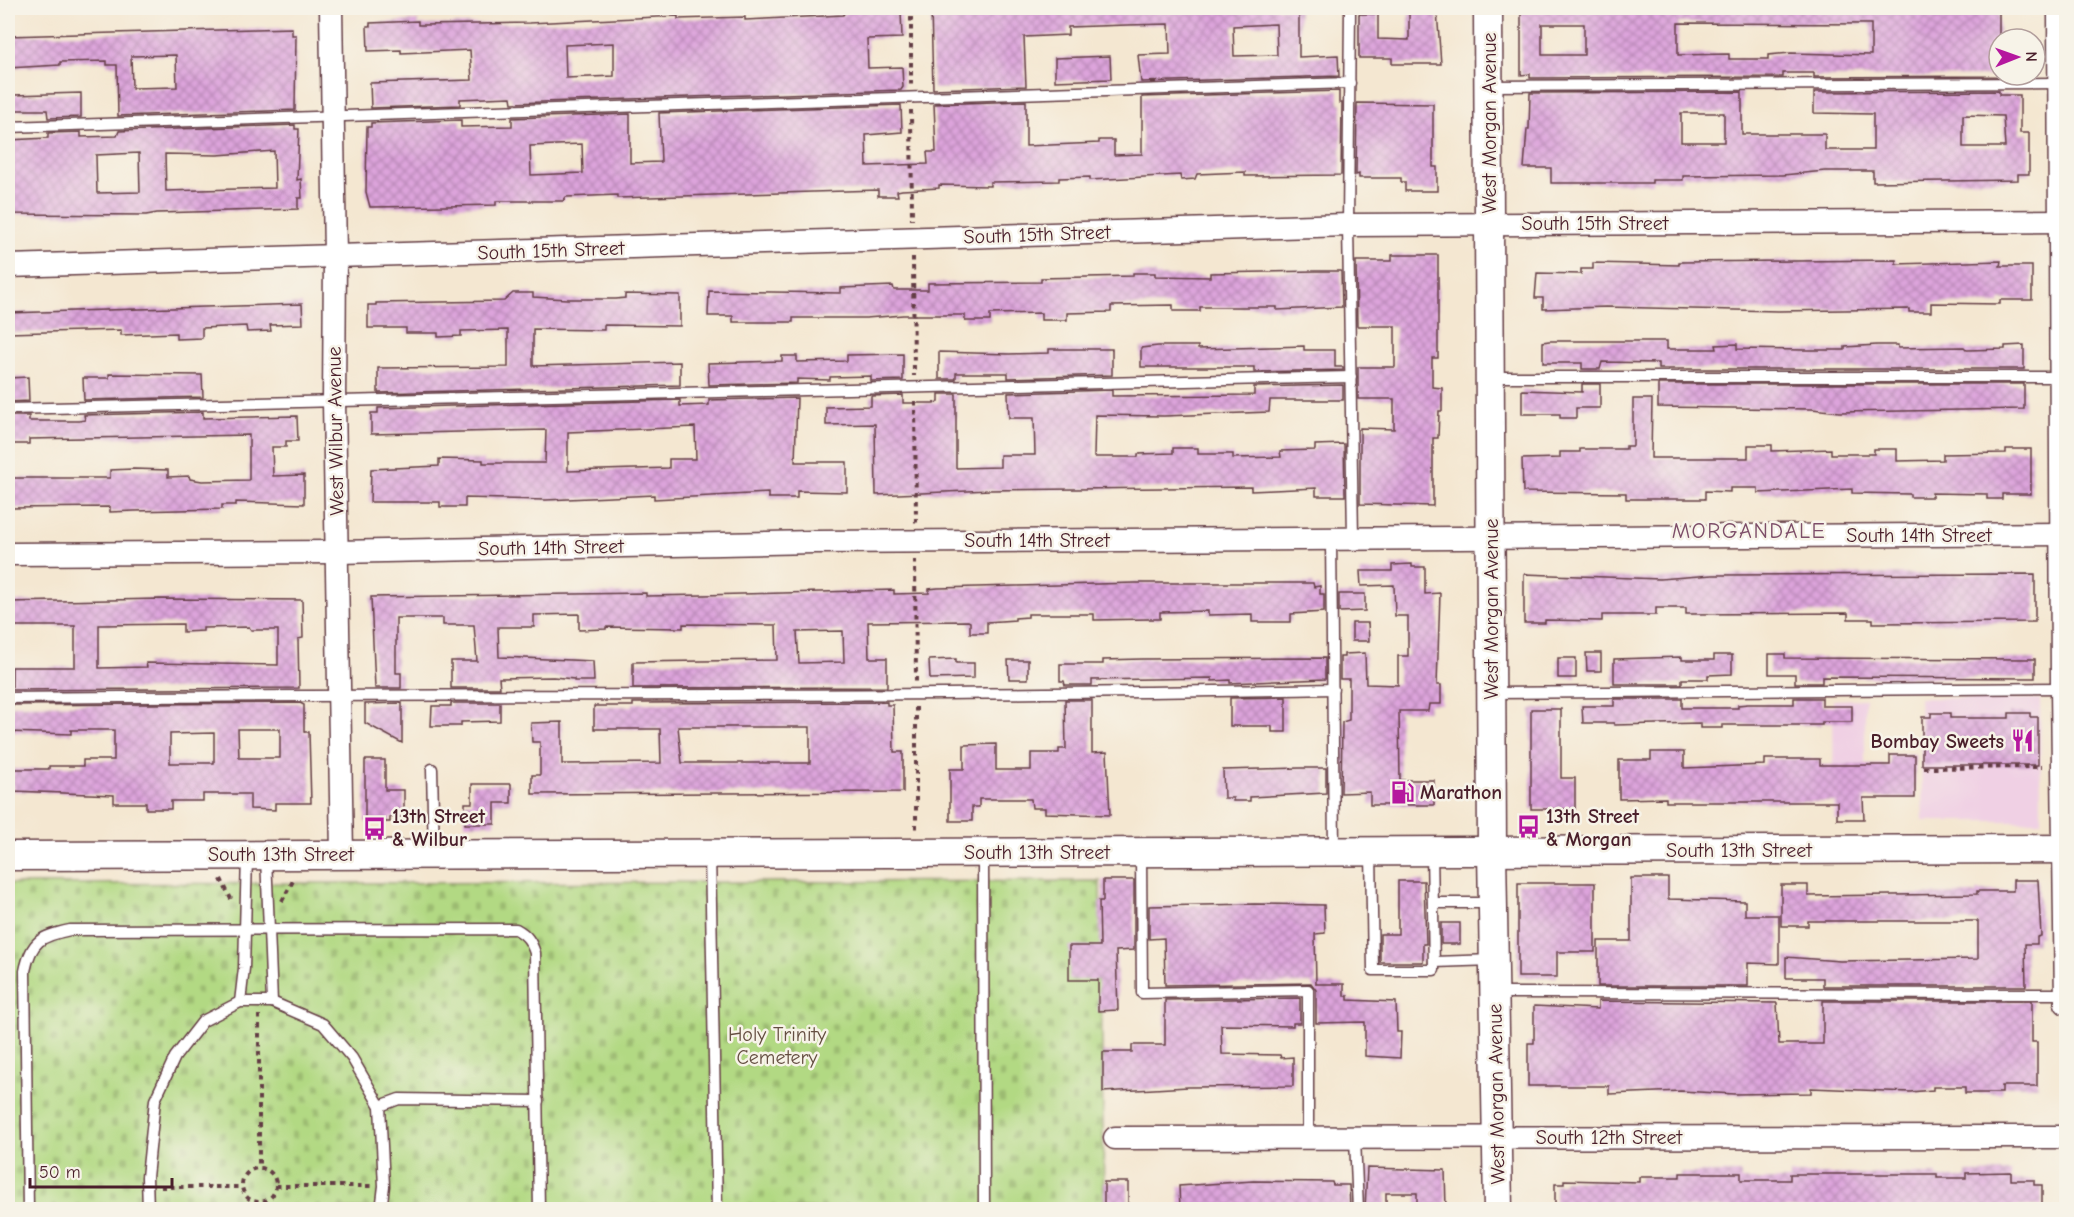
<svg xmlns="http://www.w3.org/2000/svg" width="2074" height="1217" font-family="'Comic Neue',sans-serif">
<defs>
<pattern id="cemetery-stones" width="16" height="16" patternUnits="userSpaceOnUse" patternTransform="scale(1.5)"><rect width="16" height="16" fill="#b2d983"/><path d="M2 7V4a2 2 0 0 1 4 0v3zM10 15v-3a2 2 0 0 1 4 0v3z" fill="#9bba71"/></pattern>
<pattern id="building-cross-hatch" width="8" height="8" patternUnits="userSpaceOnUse" patternTransform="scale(1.5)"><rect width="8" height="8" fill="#dda4dc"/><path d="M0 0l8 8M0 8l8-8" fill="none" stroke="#b585b3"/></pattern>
</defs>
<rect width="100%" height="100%" fill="#f7f3e8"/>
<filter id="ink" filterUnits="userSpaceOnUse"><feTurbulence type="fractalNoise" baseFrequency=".0167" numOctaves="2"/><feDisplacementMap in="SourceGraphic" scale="12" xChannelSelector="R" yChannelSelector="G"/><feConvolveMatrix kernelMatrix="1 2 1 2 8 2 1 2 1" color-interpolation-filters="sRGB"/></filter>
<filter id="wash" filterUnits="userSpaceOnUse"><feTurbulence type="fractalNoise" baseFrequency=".008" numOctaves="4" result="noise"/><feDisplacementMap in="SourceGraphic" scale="24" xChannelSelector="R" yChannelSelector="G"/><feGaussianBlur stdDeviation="1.35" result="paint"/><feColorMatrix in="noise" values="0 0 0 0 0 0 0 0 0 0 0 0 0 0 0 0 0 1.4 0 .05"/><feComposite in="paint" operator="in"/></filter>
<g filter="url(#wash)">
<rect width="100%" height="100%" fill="#f4e7d1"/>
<g fill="#f0d0e4">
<path d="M1919,698L2040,699L2041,821H1923Z"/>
<path d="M1865,699V821L1834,820L1833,700Z"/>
</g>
<path fill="url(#cemetery-stones)" stroke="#7e7c57" stroke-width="1.5" d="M1100,881L1104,1209H8V884Z"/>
<g id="blocks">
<g fill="url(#building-cross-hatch)" fill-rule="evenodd">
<path d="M889,8V11H901L902,38L867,39L868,68L902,67L903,87L901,90L512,103L511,97L460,99V105L371,108L370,83L472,80L470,50L401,53V50L368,51L367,26H370V23L418,21V25H424L529,23L678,16V19L745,17V20L843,15L846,10ZM614,43V76L566,78L565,45Z"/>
<path d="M963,8H1299V57L1338,55L1339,76L1141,82L1138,55L1170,54L1169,24L1127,25L1068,27V35L1024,37L1026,86L933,89L931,9ZM1276,24L1277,55L1234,56L1233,26Z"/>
<path d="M1521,8H1999V76L1814,77V73H1783V77L1530,78V74L1521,75ZM1678,23L1871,24V55L1791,53L1768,55V59H1729V54L1678,55ZM1542,24H1584V55H1542Z"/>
<path d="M1409,11H1437L1441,64H1392V58H1359V14H1378V39L1409,40Z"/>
<path d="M292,28V35H296L295,110L118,116L117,65H107V61L60,62V65L8,68V36ZM176,55L177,87L132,88L131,56Z"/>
<path d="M1110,56L1111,79L1055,81V58Z"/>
<path d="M1339,91V103H1342L1341,175L1245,176V172L1197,174L1195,179L1181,180L1180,175L1090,180V177L1059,178V181L990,182V186L939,185V188L902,190L897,191L898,196H878V190L617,198V195L566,197L563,201H496V205L446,206L370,207L366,192L367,127H371V123L461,120V127L512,126V118L630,114V163L661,162L659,113L901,105L902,132L866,135L867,166L928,164L927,152H936L934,104L1026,101V146L1099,143V140H1114V155L1142,154V97ZM582,144L583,173L531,175L530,146Z"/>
<path d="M1999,91V95H2020V133H2029V174H2018V180L1873,182V171H1825L1783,175L1683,176V180H1652V183H1551V168H1524L1527,129H1529L1530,93L1742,92V134H1825V150H1873V114L1814,113V92ZM1681,113H1724V142H1681ZM1963,115L2003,116L2005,147H1963Z"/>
<path d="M81,93V117L48,118L47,110H14V95Z"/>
<path d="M1357,103L1433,104V167H1437V191H1405V182H1401V178H1359V174L1356,175Z"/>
<path d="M295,125V129H299L297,180L301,179L302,198H298V209L157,213L146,215L8,214L9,140L48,138V133L81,132V137L117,136L119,131ZM274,151L275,188L166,191L165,154L217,155ZM139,153L140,192L97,193L96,155Z"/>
<path d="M1392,255H1438V358H1432V387L1442,388V411H1439L1438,438H1433V506L1360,504V428L1394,429V399H1358V367H1395V326H1357L1356,261H1392Z"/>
<path d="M1896,260V264L2001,261L2000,266H2032V300H2000V304L1931,303V312H1909V309L1778,311L1606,307L1543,309V298H1535L1537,273L1581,274V269H1593V263L1679,265V262Z"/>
<path d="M1315,271H1341L1342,307L1277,310V307H1200V311H1173V305L1111,306V312L1067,313V320H1041V313L990,314V321H965V315H903L866,318H793V322H733V316H708L709,291L841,293V288L893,286L894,290H928V283L1041,282V278L1133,276V273H1155V276L1210,277V273Z"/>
<path d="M513,293H533V297L567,299H616L625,298V294L680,295V326L604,325V330L533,329V366L680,362V385L378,393V368L508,367V330L461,331V336L438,337V333H406V328H368V305H376V303L504,301Z"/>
<path d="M302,304L303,324L270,325L271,331L247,332L246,326L202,328V338L176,339V333L121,335V330L8,333V313Z"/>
<path d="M1549,341H1667V349H1717L1716,345L1737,344V349L1804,350H1845V347L1877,345H1898V348L1964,347L1967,350L2005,349V346L2024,345V369H1658V363L1602,362L1600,369H1582V363H1543V342Z"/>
<path d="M1158,346H1198V349L1304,346V350H1335V367H1343V370L1254,372V367H1141V348Z"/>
<path d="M1049,349H1112V375L1008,378V373H956V379H939V352L1009,354L1049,353Z"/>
<path d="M903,354V380L871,381V376L830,377V380L797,379V383L709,385L708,363L782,361V356H797V362L847,361V355Z"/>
<path d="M109,374L202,375L203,397L84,400L83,378H109Z"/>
<path d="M28,377L29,401L8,402V378Z"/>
<path d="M1582,384H1600V408H1576V418H1560V414H1522V390L1582,392Z"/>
<path d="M1658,384H2024V409L1840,412L1812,409L1658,407Z"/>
<path d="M1343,385V400H1270L1269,412L1164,416L1095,415L1094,457H1138V454L1173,453V448H1198V454H1233V458L1281,457L1280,451L1315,450V445L1344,444L1345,496H1316V488L1251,491V487L990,490L876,495L875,424L826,425V407L871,406V396L903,395V403H933L939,402V394H956V468L1000,467V455H1035L1034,418H1009L1008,393L1112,390V396L1254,395V387Z"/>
<path d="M797,398L795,462H847V492L797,491V498H768V493L654,499V495L546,500L465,498V507H440V502H370L371,469L439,466V459L483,460V463H545L546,430L371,434V413H378V408L680,400V406L709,405V400ZM695,427L696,459H669V468L568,471V432Z"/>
<path d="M1633,399H1652L1651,458H1748V445H1772V451L1831,449V454H1874V449H1897V461L1943,460V454L2006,453V449H2031V494H2002V499H1987V494L1932,493V497H1910V494L1852,493V489L1758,493V488H1730V492L1705,491V499H1626V493L1523,492L1522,459L1560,458V452H1580V449H1626V446H1633Z"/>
<path d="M203,412V418L297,416L298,441H286V447H272L273,476L304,475V504L236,502V505H222V509L134,511L110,512V507L8,508V478H110V470L133,469L168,470V477L189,476L190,479L202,481L249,480V435L29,439V444H9L8,416H29V421H79L85,420L84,415Z"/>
<path d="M1412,564V567H1425V594L1440,593L1437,685H1441V704H1429L1428,711H1399L1400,780H1434V805H1370V792L1341,793L1342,722L1349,720V679H1340V657H1344V654L1365,653L1366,684L1398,685V656H1408V616H1395L1394,585L1361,586L1360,571H1392V565Z"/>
<path d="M1524,574L1660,579L1712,575L2035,574V622L1873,623V619H1848V613L1686,614V608H1656V615H1602V621L1545,620V623H1524Z"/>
<path d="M1135,583H1313L1314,587L1320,586V594H1324V612L1291,614V622H1252V614L1208,615V611L1160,612V619H1148L1094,620V614H1028V617L1015,618V620L987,622V633H970V622L968,621L868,622L869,658H887V687L633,688V662L777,660L776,625L683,624V628L606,627V629L579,630V614L534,615V627H498L499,657L593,661L594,681H574V679L553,677L499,678L500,688H451V661H477L474,625H443V618H396V673H401V688H375L371,597L646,593V596L703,595L894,590V594L929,593V589L938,588ZM843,631L844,662L799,663L797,632Z"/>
<path d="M1339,594H1365V611L1339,612Z"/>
<path d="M160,599L302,600L303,638L298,639L299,688L12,690V667H75V626H8V602ZM183,624V632L203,631V628L249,627L251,630H278V665L146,663L147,667L99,668V625Z"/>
<path d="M1352,623H1368L1369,641H1352Z"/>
<path d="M1586,653H1601V671H1587Z"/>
<path d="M1769,654H1785V658L2035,659V678L1822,677V683H1795V674H1769Z"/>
<path d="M1714,655H1732V674L1708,675V679H1682V684H1614V659L1682,657V660H1714Z"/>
<path d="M1325,658V679L1230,683V680L1212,681V678L1092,680V685H1065L1064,681H1060V664H1103V660L1142,659Z"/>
<rect x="1558" y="658" width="18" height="20"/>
<path d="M956,659V663H974V678L930,679L929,660Z"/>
<path d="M1008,660H1028V679H1009Z"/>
<path d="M1286,697V732H1272V726H1230V698Z"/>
<path d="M1794,698H1822V706H1852V722H1822V725H1722V728H1700V723L1614,725V723H1583L1582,706H1614V699H1682V708H1738V705L1748,704H1794Z"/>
<path d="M1065,700H1092V753L1107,752L1110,815L1045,813V808H1032L1031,799H979V807H972V821H950V769H964V745L996,744V770H1031V753H1059V749H1066Z"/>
<path d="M887,702V705H893L894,752H903V792L532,794V775H540V742H532L531,723L562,722V764L661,763L660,729H594V706H633V703ZM678,727H810V763H682Z"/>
<path d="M300,703L304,705V732H309L311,803H275V810L250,809V794H203V801H171V809H146V803H114V795L13,791V769H49V766H83V760H114V730H71V734L8,732V713H12V705ZM238,729H280V758H239ZM214,733V763H170V734Z"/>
<path d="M402,703V743L365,723V704Z"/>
<path d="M451,703H500V721L461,722V726H431L432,706H451Z"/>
<path d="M1531,709H1561V778H1575V809H1531Z"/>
<path d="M1931,713H1950V718H2009V713H2030V717H2038V765H1922V717H1931Z"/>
<path d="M1651,752H1684V768L1765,765V759H1820V765H1890V755H1915V798H1863L1864,819H1837V802H1666V798L1619,799V760H1651Z"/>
<path d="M365,760H385V790H404V817H390V822H365Z"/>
<path d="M1300,768H1326V793L1250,797V801H1233V798H1224L1223,770Z"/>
<path d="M472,784H511V803H495V824H465V803H472Z"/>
<path d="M1631,878H1668V899L1745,901V915H1779V964L1748,963V986H1598V941H1631Z"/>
<path d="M1103,880H1134V950L1116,951L1118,1010L1098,1011V980H1069V946H1100L1099,901H1103Z"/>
<path d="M2013,880H2038L2041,936L2037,937V944H2025L2026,986H1823V978H1786V957L1840,961L1978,959V921H1808V926H1781V885H1808V896L1977,894V891H2013Z"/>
<path d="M1398,881H1424L1426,944H1423V962H1380V934H1398Z"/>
<path d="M1518,883H1595V952H1557V977H1518Z"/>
<path d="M1255,904L1324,905L1325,933L1315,934L1316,984H1344V996H1348V1000L1396,1002L1397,1032H1401L1400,1058L1365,1056V1022L1316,1023V990L1311,983L1165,985L1164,938L1149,939V906Z"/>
<rect x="1441" y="923" width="19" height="21"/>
<path d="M1300,998V1023H1293V1026L1221,1025L1222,1054L1280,1055L1281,1058L1293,1057V1086L1188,1087L1103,1092V1052H1132V1045H1165V1000Z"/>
<path d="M1598,1001L1777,1003L1779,1044H1823V1001H2032V1042H2037V1086H2002V1093H1965V1087H1933V1090L1910,1092L1811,1088V1093L1734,1094L1681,1091L1609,1094V1086H1528V1043H1534V1006L1598,1009Z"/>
<path d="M1367,1168L1445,1170L1446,1209H1417V1193H1386V1209H1365Z"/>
<path d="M2011,1172V1180H2034V1185H2042V1206L2011,1207V1209L1555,1208V1184H1564V1180L1639,1182V1177H1680V1173H1741V1180H1790V1174H1937V1178H1966V1173Z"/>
<path d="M1253,1181L1332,1182L1333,1185H1349L1350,1209H1180L1179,1186Z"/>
<rect x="1104" y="1182" width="24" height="27"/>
</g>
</g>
</g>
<g filter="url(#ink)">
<use href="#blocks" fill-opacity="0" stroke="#643d44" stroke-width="1.5"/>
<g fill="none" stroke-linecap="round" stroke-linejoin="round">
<defs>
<g id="service">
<path d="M1350,8L1348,225L1353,538"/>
<path d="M1491,86L2060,83"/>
<path d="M8,127L1350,83"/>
<path d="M1490,377H2063"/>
<path d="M8,409L1351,377"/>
<path d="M1331,538L1334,850"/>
<path d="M1491,693L2063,688"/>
<path d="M8,698C449,693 891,698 1333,689"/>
<path d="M432,769L434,853"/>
<path d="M983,853L984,1210"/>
<path d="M1371,853L1373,970H1434L1432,851"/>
<path d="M710,854L717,1210"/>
<path d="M1141,855L1142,993L1308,990V1138"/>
<path d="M266,857L272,1002"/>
<path d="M1433,903H1493"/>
<path d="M1434,962L1494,960"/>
<path d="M1497,993L2066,994"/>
<path d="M240,1002L244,968L247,856"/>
<path d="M380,1106L399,1099L538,1101"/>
<path d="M1355,1138L1358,1210"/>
<path d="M28,1210L25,971C31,941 41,936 70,930L516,929C527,935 531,941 535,953L539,1210"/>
<path d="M148,1210L147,1177L155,1100L175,1057L203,1021L240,1002H272L323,1024L352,1058L380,1106L384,1186L381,1210"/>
</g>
<g id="minor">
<path d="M331,8L335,256L334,402L342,854"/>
<path d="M2059,8L2062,688L2066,1003"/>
<path d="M8,266L1348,225L2066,221"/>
<path d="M8,554L337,552L814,542L2066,534"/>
<path d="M1115,1138L2066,1137"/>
</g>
<g id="tertiary">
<path d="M1488,8L1492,851L1498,1210"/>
<path d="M8,856L2066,849"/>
</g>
</defs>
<use href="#service" stroke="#643d44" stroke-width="13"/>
<use href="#minor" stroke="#643d44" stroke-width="25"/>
<use href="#tertiary" stroke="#643d44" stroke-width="31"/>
<g stroke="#643d44" stroke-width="4" stroke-dasharray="4.5 4.5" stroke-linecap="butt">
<path d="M911,8V85"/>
<path d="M911,110L912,220"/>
<path d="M913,257L914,376"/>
<path d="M915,401L916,523"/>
<path d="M915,560L916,682"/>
<path d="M916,707V832"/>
<path d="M1924,768L2042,767"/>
<path d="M221,879L231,899"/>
<path d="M282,901L294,879"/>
<path d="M259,1015V1167"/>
<circle cx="259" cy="1185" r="17"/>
<path d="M276,1186H372"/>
<path d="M161,1187H241"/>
</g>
<use href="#service" stroke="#fff" stroke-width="10"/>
<use href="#minor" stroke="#fff" stroke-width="22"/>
<use href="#tertiary" stroke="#fff" stroke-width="28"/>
</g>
</g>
<defs>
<symbol id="restaurant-bare" viewBox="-9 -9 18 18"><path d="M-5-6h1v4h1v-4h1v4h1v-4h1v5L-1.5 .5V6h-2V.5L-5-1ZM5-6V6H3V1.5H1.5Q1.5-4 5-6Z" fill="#b5179e" stroke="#f7f3e8" stroke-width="2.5" paint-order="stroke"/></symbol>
<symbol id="fuel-bare" viewBox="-9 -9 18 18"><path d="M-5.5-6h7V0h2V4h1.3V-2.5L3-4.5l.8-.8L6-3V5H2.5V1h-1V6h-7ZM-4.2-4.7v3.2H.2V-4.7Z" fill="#b5179e" stroke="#f7f3e8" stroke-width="2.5" paint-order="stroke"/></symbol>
<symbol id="bus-bare" viewBox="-9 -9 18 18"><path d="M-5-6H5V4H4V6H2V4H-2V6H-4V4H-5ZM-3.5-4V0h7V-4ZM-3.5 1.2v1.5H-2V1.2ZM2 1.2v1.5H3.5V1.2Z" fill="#b5179e" stroke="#f7f3e8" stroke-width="2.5" paint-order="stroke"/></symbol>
</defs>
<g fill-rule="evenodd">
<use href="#restaurant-bare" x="2006" y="724" width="33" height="33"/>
<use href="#fuel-bare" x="1386" y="776" width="33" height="33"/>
<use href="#bus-bare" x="1512" y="810" width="33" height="33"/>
<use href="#bus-bare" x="358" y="812" width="33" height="33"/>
</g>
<g text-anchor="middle" stroke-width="5" stroke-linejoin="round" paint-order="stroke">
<g font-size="20" fill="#4a1f2b" stroke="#f7f3e8">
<text transform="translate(1489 123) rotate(-90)" y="7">West Morgan Avenue</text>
<text x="1595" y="230">South 15th Street</text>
<text transform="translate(1037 234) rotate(-2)" y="7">South 15th Street</text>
<text transform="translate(551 250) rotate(-2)" y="7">South 15th Street</text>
<text transform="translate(335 431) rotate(-91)" y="7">West Wilbur Avenue</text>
<text x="1919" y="542">South 14th Street</text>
<text x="1037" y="547">South 14th Street</text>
<text transform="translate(551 547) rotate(-1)" y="7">South 14th Street</text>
<text transform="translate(1491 609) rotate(-90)" y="7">West Morgan Avenue</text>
<text x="1739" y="857">South 13th Street</text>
<text x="1037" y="859">South 13th Street</text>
<text x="281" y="861">South 13th Street</text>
<text transform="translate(1496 1094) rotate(-91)" y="7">West Morgan Avenue</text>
<text x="1609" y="1144">South 12th Street</text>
</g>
<g font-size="20" font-weight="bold" fill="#4a1f2b" stroke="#f7f3e8" text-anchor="start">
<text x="2004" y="748" text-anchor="end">Bombay Sweets</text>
<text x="1420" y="799">Marathon</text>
<text x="392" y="823">13th Street<tspan x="392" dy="23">&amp; Wilbur</tspan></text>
<text x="1546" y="823">13th Street<tspan x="1546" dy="23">&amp; Morgan</tspan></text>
</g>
<g font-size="20" fill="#644e41" stroke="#f7f3e8">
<text x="777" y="1041">Holy Trinity<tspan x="777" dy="23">Cemetery</tspan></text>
</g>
<g font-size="22" letter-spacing="1.5" fill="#7d4e69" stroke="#f7f3e8">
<text x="1749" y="538">MORGANDALE</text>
</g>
</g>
<rect width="2074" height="1217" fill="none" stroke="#f7f3e8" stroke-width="30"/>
<g transform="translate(2017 57) rotate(89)"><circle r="28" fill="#f7f3e8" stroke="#b29e9c" stroke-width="1.5"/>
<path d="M0-4.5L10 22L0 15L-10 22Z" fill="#b5179e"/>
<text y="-9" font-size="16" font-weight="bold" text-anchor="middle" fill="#4a1f2b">N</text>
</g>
<path d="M30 1178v9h142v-9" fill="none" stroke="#4a1f2b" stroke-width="3"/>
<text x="39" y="1178" font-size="18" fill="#4a1f2b" stroke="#f7f3e8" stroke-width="4.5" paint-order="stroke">50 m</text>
</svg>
